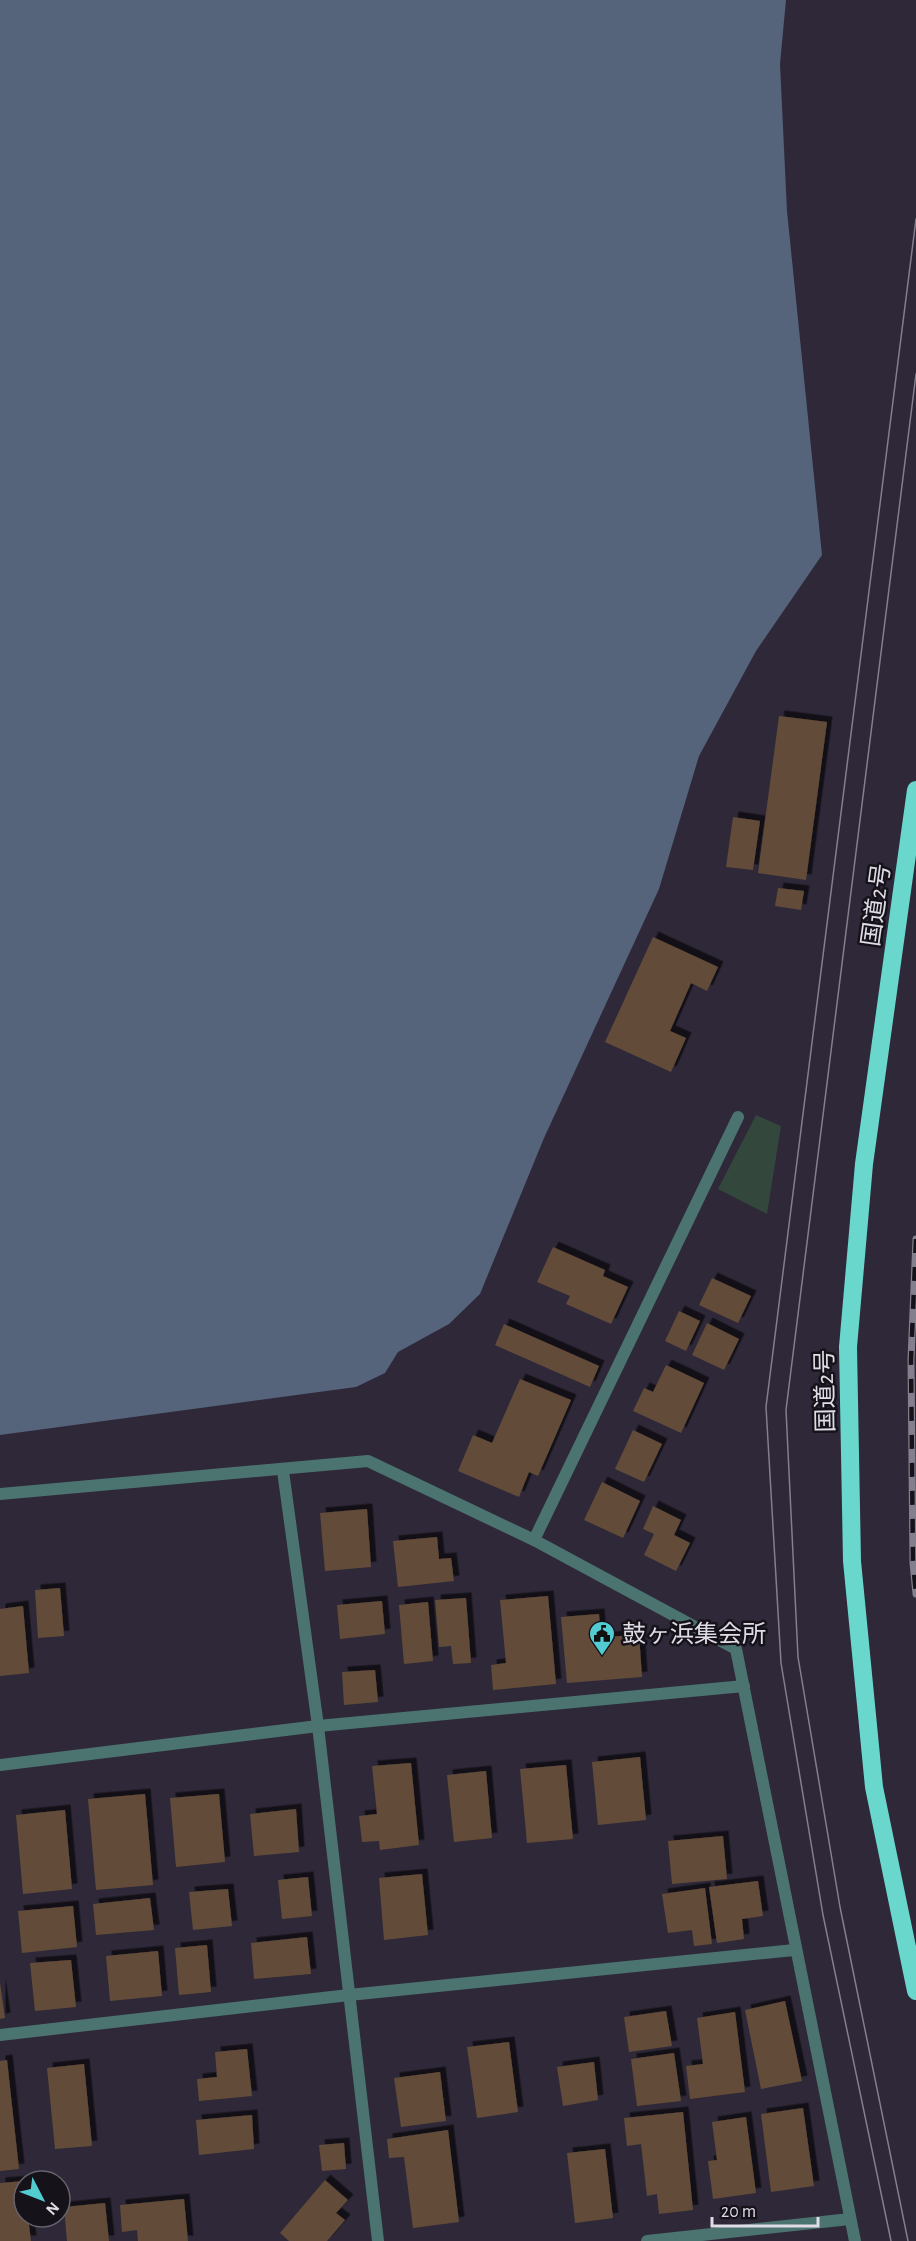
<svg xmlns="http://www.w3.org/2000/svg" width="916" height="2241" font-family="'Alegreya Sans','Noto Sans JP',sans-serif">
<defs>
<filter id="shadow"><feDropShadow dx="5.5" dy="-5.5" stdDeviation="0" flood-color="#0009"/></filter>
</defs>
<rect width="100%" height="100%" fill="#2e2838"/>
<path fill="#34473c" d="M756,1115L781,1126L767,1214L718,1189Z"/>
<path fill="#55637b" d="M0,0H786L780,64L787,211L822,555L756,651L699,756L659,889L544,1138L480,1294L449,1324L398,1352L385,1373L356,1387L0,1435Z"/>
<g fill="#624c39" filter="url(#shadow)">
<path d="M779,716L827,722L806,880L758,873Z"/>
<path d="M733,817L760,821L753,870L726,867Z"/>
<path d="M778,888L804,891L801,910L775,906Z"/>
<path d="M653,937L718,967L707,991L691,983L670,1031L686,1038L671,1072L605,1042Z"/>
<path d="M553,1247L605,1270L603,1276L628,1287L611,1324L566,1304L570,1296L537,1282Z"/>
<path d="M712,1278L751,1296L738,1323L699,1305Z"/>
<path d="M679,1311L700,1321L686,1351L665,1341Z"/>
<path d="M707,1323L739,1339L724,1370L692,1355Z"/>
<path d="M504,1324L599,1366L590,1387L495,1345Z"/>
<path d="M666,1365L704,1383L681,1433L633,1411L644,1388L653,1392Z"/>
<path d="M520,1379L571,1400L538,1476L529,1472L519,1497L458,1471L473,1435L492,1443Z"/>
<path d="M633,1430L662,1444L644,1482L615,1469Z"/>
<path d="M602,1482L640,1501L623,1538L584,1520Z"/>
<path d="M653,1506L681,1520L674,1535L690,1543L676,1571L644,1555L654,1534L643,1529Z"/>
<path d="M367,1509L371,1567L325,1571L320,1513Z"/>
<path d="M437,1537L439,1559L451,1558L454,1581L398,1587L393,1541Z"/>
<path d="M60,1588L64,1636L38,1638L35,1590Z"/>
<path d="M548,1596L556,1684L493,1690L491,1665L506,1663L500,1600Z"/>
<path d="M466,1598L471,1663L453,1664L451,1646L439,1647L435,1600Z"/>
<path d="M382,1601L385,1634L340,1639L337,1605Z"/>
<path d="M428,1602L433,1661L404,1664L399,1605Z"/>
<path d="M23,1606L29,1673L0,1676V1609Z"/>
<path d="M599,1614L601,1638L639,1634L642,1677L567,1683L561,1617Z"/>
<path d="M375,1670L378,1702L344,1705L342,1672Z"/>
<path d="M640,1757L646,1820L598,1825L592,1762Z"/>
<path d="M411,1763L419,1845L380,1850L379,1841L362,1842L359,1816L377,1814L372,1766Z"/>
<path d="M566,1765L573,1839L527,1843L520,1769Z"/>
<path d="M486,1771L492,1838L454,1842L447,1775Z"/>
<path d="M145,1794L153,1885L96,1890L88,1799Z"/>
<path d="M219,1794L225,1862L176,1867L170,1798Z"/>
<path d="M296,1809L299,1852L254,1856L250,1814Z"/>
<path d="M65,1810L72,1889L23,1894L16,1815Z"/>
<path d="M723,1836L727,1879L672,1884L668,1841Z"/>
<path d="M422,1874L428,1935L384,1940L379,1878Z"/>
<path d="M308,1877L312,1916L282,1919L278,1880Z"/>
<path d="M758,1881L763,1916L742,1919L744,1939L717,1943L709,1887Z"/>
<path d="M705,1888L712,1944L694,1946L692,1930L668,1933L662,1894Z"/>
<path d="M228,1889L232,1926L193,1930L189,1892Z"/>
<path d="M150,1898L154,1930L96,1935L93,1904Z"/>
<path d="M73,1906L77,1947L22,1953L18,1911Z"/>
<path d="M307,1937L311,1974L254,1979L251,1943Z"/>
<path d="M207,1945L211,1992L179,1995L175,1948Z"/>
<path d="M158,1951L162,1996L110,2001L106,1956Z"/>
<path d="M71,1960L76,2007L35,2011L30,1963Z"/>
<path d="M0,1983L5,2018L0,2019Z"/>
<path d="M785,2001L802,2081L761,2089L745,2010Z"/>
<path d="M666,2011L672,2046L629,2052L624,2017Z"/>
<path d="M735,2012L745,2092L690,2099L686,2066L703,2064L697,2018Z"/>
<path d="M509,2042L518,2112L477,2118L467,2047Z"/>
<path d="M247,2049L252,2096L199,2101L197,2079L217,2077L215,2052Z"/>
<path d="M674,2053L681,2101L637,2106L631,2059Z"/>
<path d="M7,2060L19,2169L0,2171V2061Z"/>
<path d="M594,2062L598,2100L563,2106L557,2067Z"/>
<path d="M84,2064L92,2146L55,2149L47,2068Z"/>
<path d="M440,2072L446,2121L401,2127L394,2078Z"/>
<path d="M803,2108L814,2186L771,2192L761,2114Z"/>
<path d="M683,2112L693,2210L659,2214L657,2194L647,2196L641,2144L627,2146L624,2118Z"/>
<path d="M252,2115L254,2149L199,2155L196,2120Z"/>
<path d="M746,2117L756,2193L713,2199L708,2161L717,2160L712,2122Z"/>
<path d="M448,2130L459,2222L413,2228L404,2157L389,2158L387,2139Z"/>
<path d="M344,2143L346,2169L322,2171L319,2145Z"/>
<path d="M605,2149L613,2218L575,2223L567,2153Z"/>
<path d="M325,2180L348,2200L336,2213L345,2220L327,2241H289L280,2233Z"/>
<path d="M24,2181V2217H28L31,2241H0V2183Z"/>
<path d="M184,2199L188,2241H138L137,2230L122,2232L120,2205Z"/>
<path d="M105,2203L109,2241H67L64,2207Z"/>
</g>
<g fill="none" stroke-linecap="round" stroke-linejoin="round">
<g stroke="#4b736f" stroke-width="12">
<path d="M283,1471L318,1726L378,2241"/>
<path d="M0,1494L368,1461L534,1540L736,1649L855,2241"/>
<path d="M534,1540L738,1117"/>
<path d="M0,1765L318,1726L744,1686"/>
<path d="M0,2035L349,1995L794,1950"/>
<path d="M647,2241L850,2219"/>
</g>
<path stroke="#6ad7cd" stroke-width="18" d="M916,790L864,1164L848,1347L852,1561L874,1787L916,1991"/>
<g stroke="#847f8c" stroke-width="1.5">
<path d="M891,2241L823,1915L781,1663L766,1407L916,219"/>
<path d="M908,2241L840,1907L798,1657L786,1410L916,374"/>
</g>
<defs>
<path id="rail" d="M916,1239L911,1360L913,1563L916,1594"/>
</defs>
<use href="#rail" stroke="#847f8c" stroke-width="7"/>
<use href="#rail" stroke="#15121a" stroke-width="4.5" stroke-dasharray="14" stroke-linecap="butt"/>
</g>
<defs>
<symbol id="civic-pin" viewBox="-11 -11 22 30"><path d="M0 17L-7.5 6A9.5 9.5 0 1 1 7.5 6Z" fill="#52ccd1" stroke="#15121a"/><path d="M-.6-6.5H3V-4.5H.6V-3L4-1V1h2V6H-6V1h2V-1L-.6-3ZM-1.2 2.5V6h2.4V2.5Z" fill="#111"/></symbol>
</defs>
<g fill-rule="evenodd">
<use href="#civic-pin" x="587" y="1619" width="30" height="40"/>
</g>
<g text-anchor="middle" stroke-width="5" stroke-linejoin="round" paint-order="stroke">
<g font-size="24" fill="#e0dce6" stroke="#15121a">
<text transform="translate(876 905) rotate(-82)" y="8">国道2号</text>
<text transform="translate(825 1391) rotate(-91)" y="8">国道2号</text>
</g>
<g font-size="24" fill="#e0dce6" stroke="#15121a" text-anchor="start">
<text x="622" y="1642">鼓ヶ浜集会所</text>
</g>
</g>
<g transform="translate(42 2199) rotate(132)"><circle r="28" fill="#15121a" stroke="#66636c" stroke-width="1.5"/>
<path d="M0-4.5L10 22L0 15L-10 22Z" fill="#52ccd1"/>
<text y="-9" font-size="16" font-weight="bold" text-anchor="middle" fill="#e0dce6">N</text>
</g>
<path d="M712 2217v9h106v-9" fill="none" stroke="#e0dce6" stroke-width="3"/>
<text x="721" y="2217" font-size="18" fill="#e0dce6" stroke="#15121a" stroke-width="4.5" paint-order="stroke">20 m</text>
</svg>
